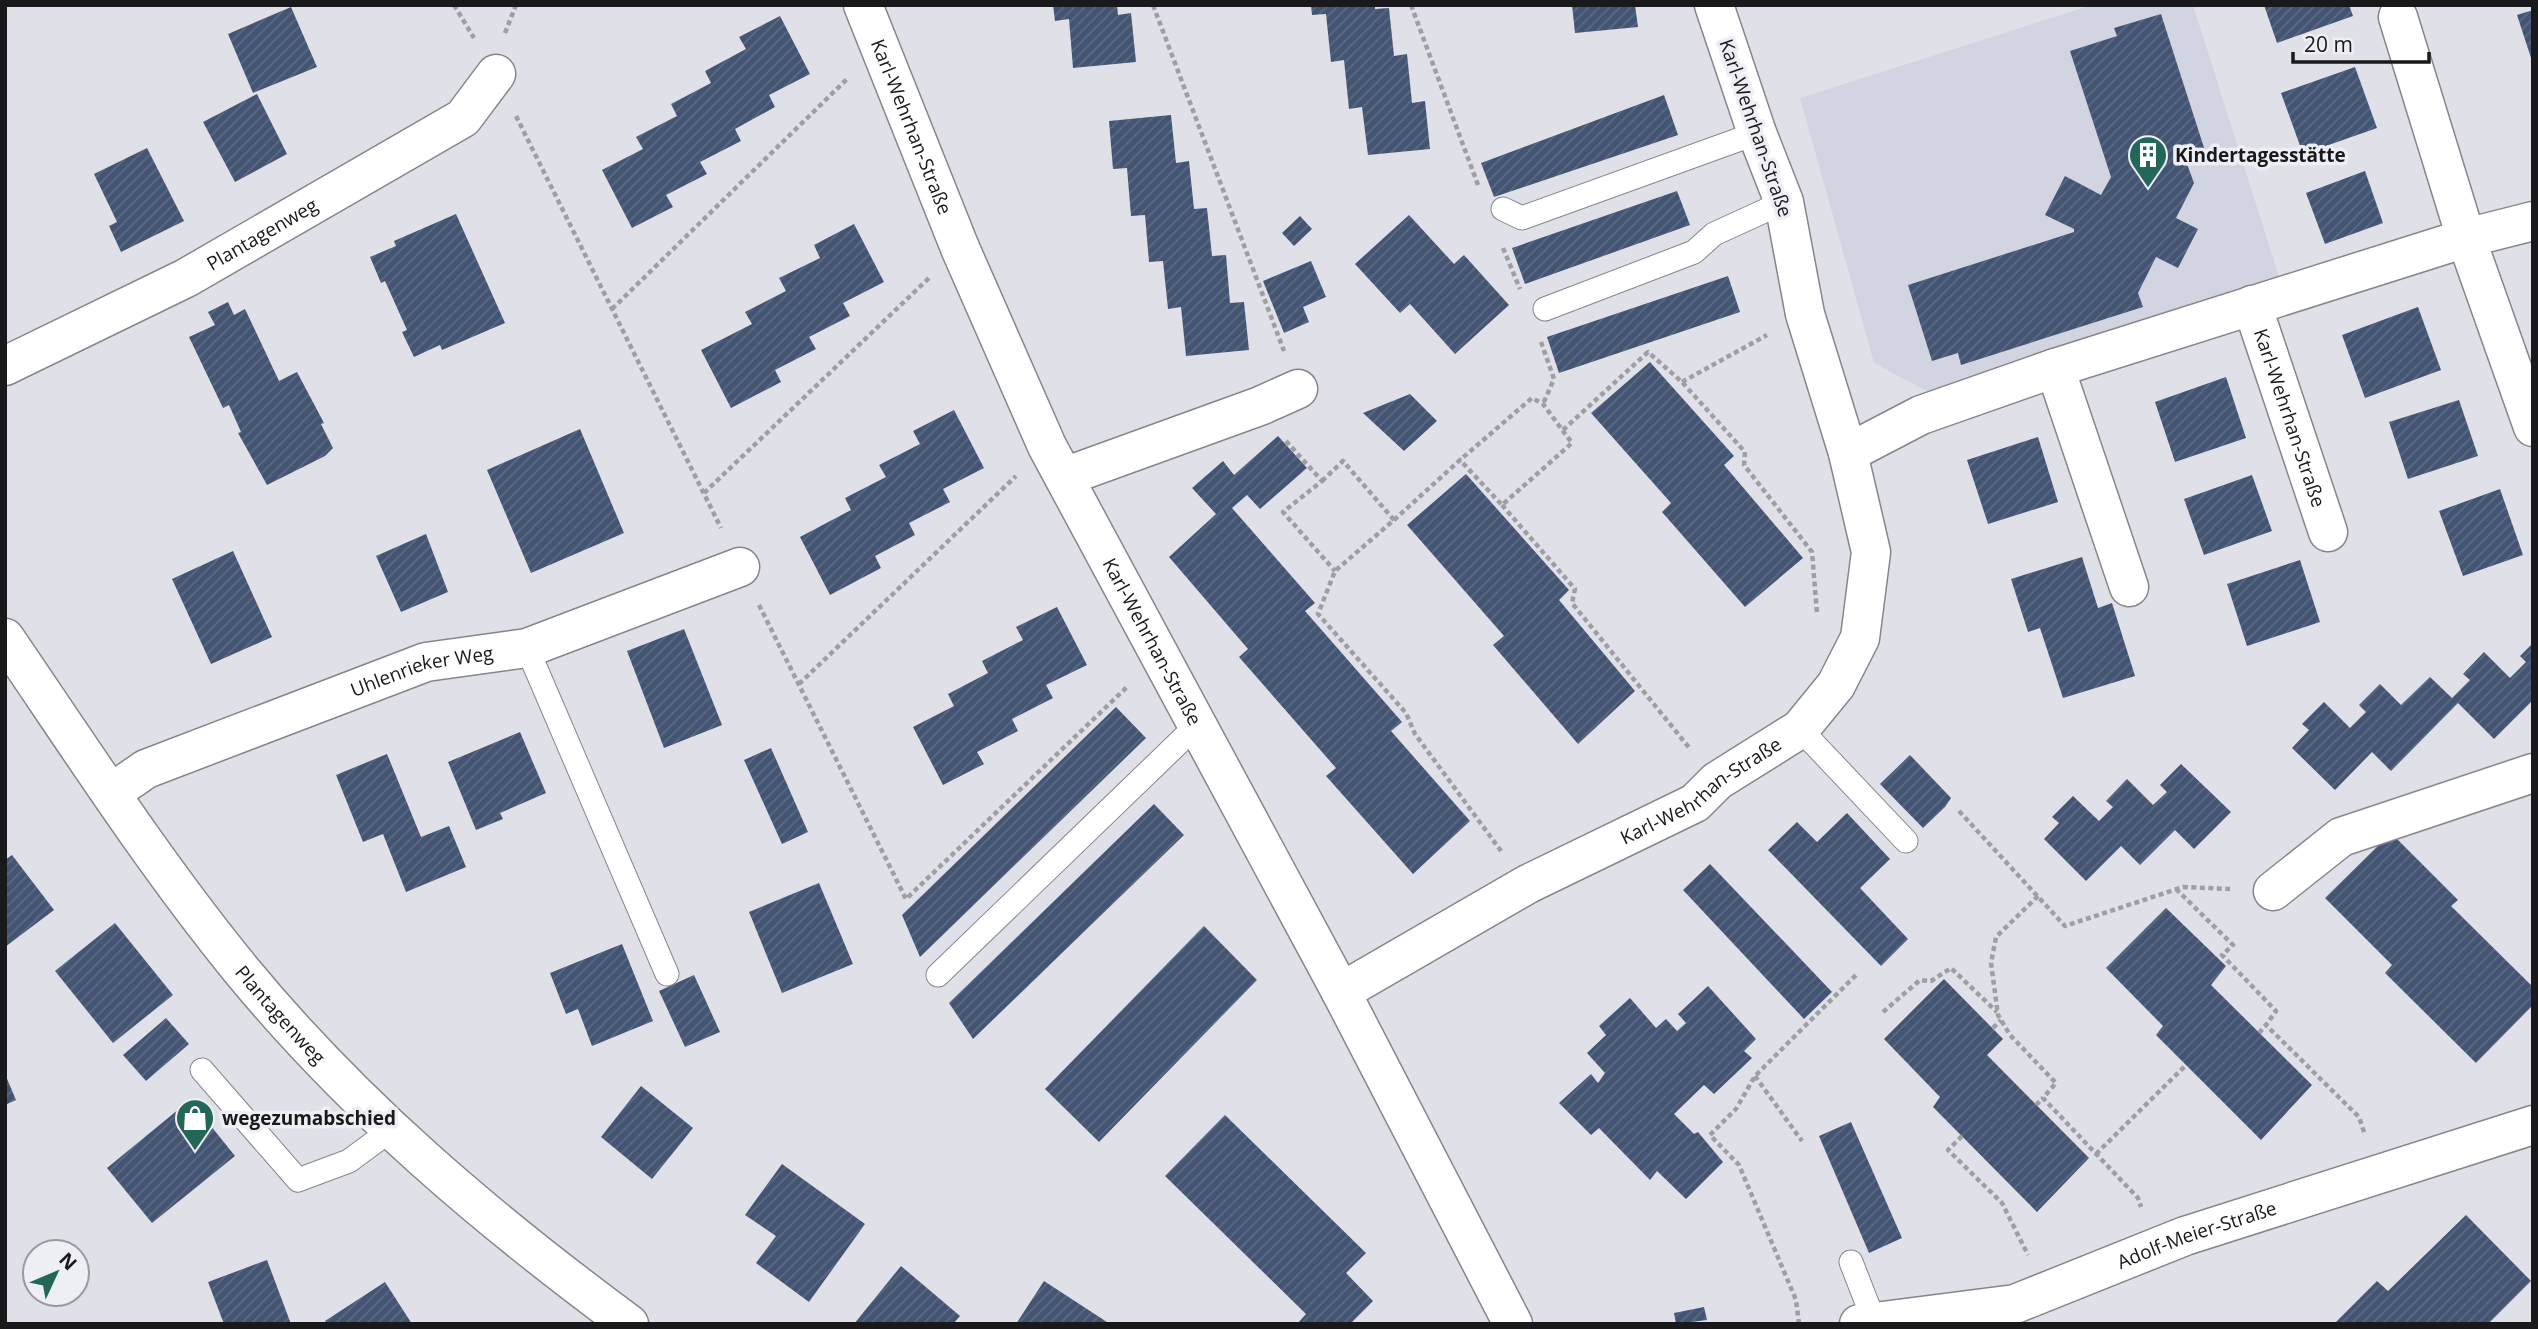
<svg xmlns="http://www.w3.org/2000/svg" width="2538" height="1329" font-family="'Open Sans',sans-serif">
<defs>
<pattern id="building-hatch" width="6" height="6" patternUnits="userSpaceOnUse" patternTransform="scale(1.75)"><rect width="6" height="6" fill="#445574"/><path d="M-1 1l2-2M0 6l6-6M5 7l2-2" fill="none" stroke="#5c6982"/></pattern>
</defs>
<rect width="100%" height="100%" fill="#e0e1e8"/>
<path fill="#d2d4e2" d="M2092,5H2193L2282,286L1934,395L1874,363L1800,98Z"/>
<g fill="url(#building-hatch)">
<path d="M1053,5H1117L1118,15L1131,13L1136,62L1073,68L1069,19L1055,21Z"/>
<path d="M1311,5H1375V9L1389,8L1394,56L1407,54L1412,103L1425,101L1430,149L1368,155L1362,107L1349,109L1344,60L1331,62L1326,14L1312,15Z"/>
<path d="M1572,5H1635L1638,27L1575,33Z"/>
<path d="M2264,5H2349L2353,16L2277,43Z"/>
<path d="M291,7L317,67L253,93L228,34Z"/>
<path d="M2533,10V61H2532L2517,15Z"/>
<path d="M2161,14L2207,157L2187,164L2194,183L2176,218L2198,229L2178,268L2156,257L2138,293L2143,307L1961,365L1958,353L1932,361L1908,285L2074,232V229L2045,215L2065,176L2101,195L2111,177L2070,51L2117,36L2114,28Z"/>
<path d="M780,16L810,74L769,95L775,107L735,129L741,141L700,162L707,174L666,195L673,207L632,228L602,170L643,149L636,137L677,116L671,104L711,83L705,71L746,49L739,37Z"/>
<path d="M2355,67L2377,128L2303,154L2281,93Z"/>
<path d="M257,94L287,154L235,182L203,122Z"/>
<path d="M1664,95L1678,135L1494,197L1481,163Z"/>
<path d="M1171,115L1176,163L1189,161L1194,209L1207,208L1212,256L1226,255L1230,303L1244,302L1249,350L1186,356L1181,307L1168,309L1163,261L1149,262L1145,215L1131,216L1127,168L1113,169L1109,121Z"/>
<path d="M147,148L184,221L121,252L109,226L117,222L94,174Z"/>
<path d="M2365,171L2383,223L2325,244L2306,193Z"/>
<path d="M1677,191L1690,225L1525,284L1512,248Z"/>
<path d="M456,214L505,323L442,350L440,345L414,357L402,332L407,330L385,281L381,283L370,257L396,246L394,241Z"/>
<path d="M1409,215L1454,264L1464,255L1509,305L1455,354L1410,304L1400,313L1355,264Z"/>
<path d="M1300,216L1312,229L1294,246L1282,233Z"/>
<path d="M854,224L884,282L843,303L850,316L809,337L816,349L775,370L781,382L731,408L701,350L752,324L745,312L786,291L779,278L820,258L814,245Z"/>
<path d="M1311,261L1326,297L1303,307L1309,322L1284,333L1263,281Z"/>
<path d="M1728,276L1740,312L1559,373L1547,337Z"/>
<path d="M228,302L234,315L245,309L279,381L297,372L324,423L321,424L333,448L325,456L267,485L238,433L241,432L229,405L223,408L189,337L215,325L208,312Z"/>
<path d="M2418,307L2441,370L2365,398L2342,335Z"/>
<path d="M1650,362L1734,456L1724,465L1803,558L1745,607L1662,512L1671,503L1591,413Z"/>
<path d="M2226,377L2246,438L2175,462L2155,402Z"/>
<path d="M1410,394L1437,421L1404,451L1363,413Z"/>
<path d="M2459,400L2478,456L2408,479L2389,422Z"/>
<path d="M954,410L984,468L943,489L950,502L909,523L915,535L875,556L881,568L830,595L800,537L851,510L845,498L886,477L879,465L920,444L913,431Z"/>
<path d="M580,429L624,533L531,573L487,470Z"/>
<path d="M1278,436L1307,468L1260,509L1247,495L1232,508L1315,603L1305,611L1402,722L1391,731L1470,821L1413,874L1326,776L1336,768L1239,657L1248,649L1169,557L1216,514L1192,488L1223,461L1234,475Z"/>
<path d="M2038,437L2058,502L1988,524L1967,460Z"/>
<path d="M1466,474L1569,590L1559,600L1635,691L1578,744L1493,645L1504,636L1407,525Z"/>
<path d="M2252,475L2272,531L2204,555L2184,499Z"/>
<path d="M2500,489L2523,555L2463,576L2439,511Z"/>
<path d="M426,534L448,592L401,612L376,556Z"/>
<path d="M233,551L272,637L211,664L172,579Z"/>
<path d="M2082,557L2098,608L2112,603L2135,676L2063,698L2040,628L2028,632L2011,579Z"/>
<path d="M2300,560L2320,622L2247,646L2227,584Z"/>
<path d="M1057,607L1087,665L1046,685L1053,698L1012,719L1018,731L977,752L984,764L943,785L913,727L954,706L948,694L988,673L982,661L1023,640L1016,627Z"/>
<path d="M684,629L722,725L664,748L627,651Z"/>
<path d="M2533,643V703L2532,701L2494,739L2458,703L2391,771L2372,752L2335,790L2292,748L2309,730L2302,724L2324,702L2350,728L2366,712L2359,705L2380,684L2401,705L2430,677L2452,698L2470,680L2463,674L2484,652L2510,678L2526,662L2520,656Z"/>
<path d="M1116,707L1146,738L920,957L902,915Z"/>
<path d="M520,732L546,793L500,813L503,819L476,830L448,762Z"/>
<path d="M771,748L808,832L782,844L744,760Z"/>
<path d="M387,754L421,837L449,826L466,867L406,892L383,834L363,842L336,775Z"/>
<path d="M1910,755L1951,798L1945,807L1923,828L1880,784Z"/>
<path d="M2181,764L2231,812L2194,849L2175,830L2140,865L2121,846L2086,881L2044,839L2059,823L2052,817L2073,796L2099,821L2113,807L2106,801L2127,779L2153,805L2167,792L2160,785Z"/>
<path d="M1154,804L1184,835L973,1039L949,1003Z"/>
<path d="M1847,813L1890,859L1860,888L1908,939L1881,966L1768,850L1797,822L1817,842Z"/>
<path d="M2391,833L2458,900L2451,906L2533,987V1005L2476,1063L2385,973L2392,965L2325,898Z"/>
<path d="M12,855L54,910L5,947V860Z"/>
<path d="M1710,864L1832,992L1804,1019L1683,890Z"/>
<path d="M819,883L853,964L782,993L749,912Z"/>
<path d="M2166,908L2226,966L2211,985L2312,1085L2261,1140L2156,1035L2163,1026L2106,968Z"/>
<path d="M115,923L173,995L113,1043L55,971Z"/>
<path d="M1204,926L1257,980L1099,1142L1045,1089Z"/>
<path d="M622,944L653,1021L592,1046L578,1009L566,1014L550,973Z"/>
<path d="M694,975L720,1032L685,1047L659,991Z"/>
<path d="M1944,979L2003,1039L1987,1055L2089,1158L2037,1212L1933,1107L1940,1097L1884,1039Z"/>
<path d="M1708,986L1756,1039L1744,1051L1752,1058L1714,1094L1704,1085L1674,1114L1694,1134L1698,1132L1723,1162L1686,1199L1657,1171L1650,1180L1599,1128L1591,1135L1559,1103L1591,1074L1598,1083L1605,1073L1587,1053L1606,1035L1599,1026L1630,998L1656,1028L1666,1019L1677,1031L1686,1023L1678,1014Z"/>
<path d="M166,1018L189,1044L146,1081L123,1055Z"/>
<path d="M5,1074L16,1100L5,1105Z"/>
<path d="M641,1086L693,1128L652,1179L601,1137Z"/>
<path d="M190,1100L235,1156L152,1223L107,1168Z"/>
<path d="M1225,1115L1366,1253L1346,1273L1373,1301L1350,1324H1297L1306,1314L1165,1176Z"/>
<path d="M1851,1122L1902,1238L1869,1253L1819,1136Z"/>
<path d="M782,1164L865,1224L809,1302L756,1263L776,1236L745,1215Z"/>
<path d="M2466,1215L2531,1281L2488,1324H2334L2377,1281L2388,1291Z"/>
<path d="M267,1260L291,1324H224L208,1282Z"/>
<path d="M901,1266L960,1316L953,1324H854Z"/>
<path d="M1044,1281L1110,1324H1016Z"/>
<path d="M385,1282L412,1324H327L325,1321Z"/>
<path d="M1704,1307L1707,1320L1676,1324L1674,1313Z"/>
</g>
<g fill="none" stroke-linecap="round" stroke-linejoin="round">
<defs>
<g id="lane">
<path d="M1503,209L1522,218L1757,133"/>
<path d="M1545,309L1694,252L1714,234L1784,202"/>
<path d="M527,648L667,974"/>
<path d="M1800,729L1906,841"/>
<path d="M938,975L1196,726"/>
<path d="M202,1070L298,1180L349,1161L391,1130"/>
<path d="M1851,1262L1874,1321"/>
</g>
<g id="street">
<path id="s1" d="M863,5L960,248L1047,446L1341,992L1513,1324"/>
<path d="M2398,17L2466,238L2533,427"/>
<path id="s2" d="M2252,305L2328,532"/>
<path id="s3" d="M5,366L186,278L463,118L496,74"/>
<path d="M2055,368L2129,587"/>
<path d="M1848,453L1921,415L2055,368L2466,238L2533,221"/>
<path d="M1064,477L1260,406L1298,389"/>
<path id="s4" d="M111,793L146,769L426,662L527,648L740,567"/>
<path d="M2273,891L2341,837L2533,773"/>
<path id="s5" d="M1341,992L1528,884L1695,803L1717,781L1800,729L1836,685L1860,638L1871,552L1848,453L1805,314L1784,202L1757,133L1714,5"/>
<path id="s6" d="M1859,1324L2015,1304L2185,1236L2533,1125"/>
</g>
<g id="secondary">
<path id="s7" d="M5,638C82,751 156,866 242,971C354,1107 488,1220 629,1324"/>
</g>
</defs>
<use href="#lane" stroke="#85868c" stroke-width="25"/>
<use href="#street" stroke="#85868c" stroke-width="41"/>
<use href="#secondary" stroke="#85868c" stroke-width="41"/>
<g stroke="#9e9fa4" stroke-width="4.5" stroke-dasharray="5 3.5" stroke-linecap="butt">
<path d="M454,5L474,38"/>
<path d="M1153,5L1284,351"/>
<path d="M1411,5L1478,185"/>
<path d="M505,33L516,5"/>
<path d="M516,116L721,528"/>
<path d="M1503,248L1520,289"/>
<path d="M612,309L847,79"/>
<path d="M1541,342L1554,379L1543,404"/>
<path d="M1682,382L1767,335"/>
<path d="M1563,430L1648,352L1682,382L1745,452L1744,465L1812,552L1817,613"/>
<path d="M1286,441L1322,481L1283,512L1335,571"/>
<path d="M1322,481L1343,461L1394,520L1335,571L1318,614L1406,713L1415,734L1501,851"/>
<path d="M704,493L929,278"/>
<path d="M1502,505L1575,589L1572,603L1691,750"/>
<path d="M1394,520L1460,460L1502,505L1572,443L1543,404L1532,398L1460,460"/>
<path d="M759,605L906,899L1128,686"/>
<path d="M799,684L1016,476"/>
<path d="M1959,811L2065,926L2183,887L2230,889"/>
<path d="M2176,889L2233,945L2222,955L2276,1011L2266,1025L2359,1117L2365,1135"/>
<path d="M2038,896L1996,937L1991,963L1998,1015L2010,1035L2056,1083L2043,1098L2138,1198L2141,1207"/>
<path d="M1883,1012L1920,980L1931,981L1951,968L1997,1012"/>
<path d="M1993,1028L2001,1020"/>
<path d="M2259,1033L2266,1025"/>
<path d="M1755,1076L1802,1141"/>
<path d="M2036,1105L2043,1098"/>
<path d="M1962,1136L1948,1150L2002,1203L2028,1255"/>
<path d="M2096,1154L2186,1065"/>
<path d="M1799,1324L1796,1300L1739,1165L1710,1135L1736,1109L1755,1076L1857,974"/>
</g>
<use href="#lane" stroke="#fff" stroke-width="23"/>
<use href="#street" stroke="#fff" stroke-width="38"/>
<use href="#secondary" stroke="#fff" stroke-width="38"/>
</g>
<defs>
<symbol id="building-pin" viewBox="-11 -11 22 30"><path d="M0 17L-7.5 6A9.5 9.5 0 1 1 7.5 6Z" fill="#236759" stroke="#eeeef5"/><path d="M-4-6H4V6H1V3H-1V6H-4ZM-2.5-4.3h1.7v1.8h-1.7ZM.8-4.3h1.7v1.8H.8ZM-2.5-1h1.7V.8h-1.7ZM.8-1h1.7V.8H.8Z" fill="#fff"/></symbol>
<symbol id="shop-pin" viewBox="-11 -11 22 30"><path d="M0 17L-7.5 6A9.5 9.5 0 1 1 7.5 6Z" fill="#236759" stroke="#eeeef5"/><path d="M-5-2.5h2.3a2.7 3.5 0 0 1 5.4 0H5L5.5 6h-11ZM-1.5-2.5h3a1.5 2.3 0 0 0-3 0Z" fill="#fff"/></symbol>
</defs>
<g fill-rule="evenodd">
<use href="#building-pin" x="2126" y="133" width="44" height="60"/>
<use href="#shop-pin" x="173" y="1096" width="44" height="60"/>
</g>
<g text-anchor="middle" stroke-width="7" stroke-linejoin="round" paint-order="stroke">
<g font-size="19" fill="#19191c" stroke="#eeeef5">
<text dy="7" stroke="none"><textPath href="#s1" startOffset="131">Karl-Wehrhan-Straße</textPath></text>
<text transform="translate(1756 128) rotate(71)" y="7">Karl-Wehrhan-Straße</text>
<text dy="7" stroke="none"><textPath href="#s3" startOffset="289">Plantagenweg</textPath></text>
<text dy="7" stroke="none"><textPath href="#s2" startOffset="119">Karl-Wehrhan-Straße</textPath></text>
<text dy="7" stroke="none"><textPath href="#s1" startOffset="700">Karl-Wehrhan-Straße</textPath></text>
<text dy="7" stroke="none"><textPath href="#s4" startOffset="336">Uhlenrieker Weg</textPath></text>
<text dy="7" stroke="none"><textPath href="#s5" startOffset="413">Karl-Wehrhan-Straße</textPath></text>
<text dy="7" stroke="none"><textPath href="#s7" startOffset="467">Plantagenweg</textPath></text>
<text dy="7" stroke="none"><textPath href="#s6" startOffset="352">Adolf-Meier-Straße</textPath></text>
</g>
<g font-size="19" font-weight="bold" fill="#19191c" stroke="#eeeef5" text-anchor="start">
<text x="2175" y="162">Kindertagesstätte</text>
<text x="222" y="1125">wegezumabschied</text>
</g>
</g>
<rect width="2538" height="1329" fill="none" stroke="#19191c" stroke-width="14"/>
<g transform="translate(56 1273) rotate(46)"><circle r="33" fill="#eeeef5" stroke="#99999e" stroke-width="2"/>
<path d="M0-5L12 26L0 18L-12 26Z" fill="#236759"/>
<text y="-10" font-size="19" font-weight="bold" text-anchor="middle" fill="#19191c">N</text>
</g>
<path d="M2293 52v10h136v-10" fill="none" stroke="#19191c" stroke-width="3.5"/>
<text x="2304" y="52" font-size="21" fill="#19191c" stroke="#eeeef5" stroke-width="5" paint-order="stroke">20 m</text>
</svg>
